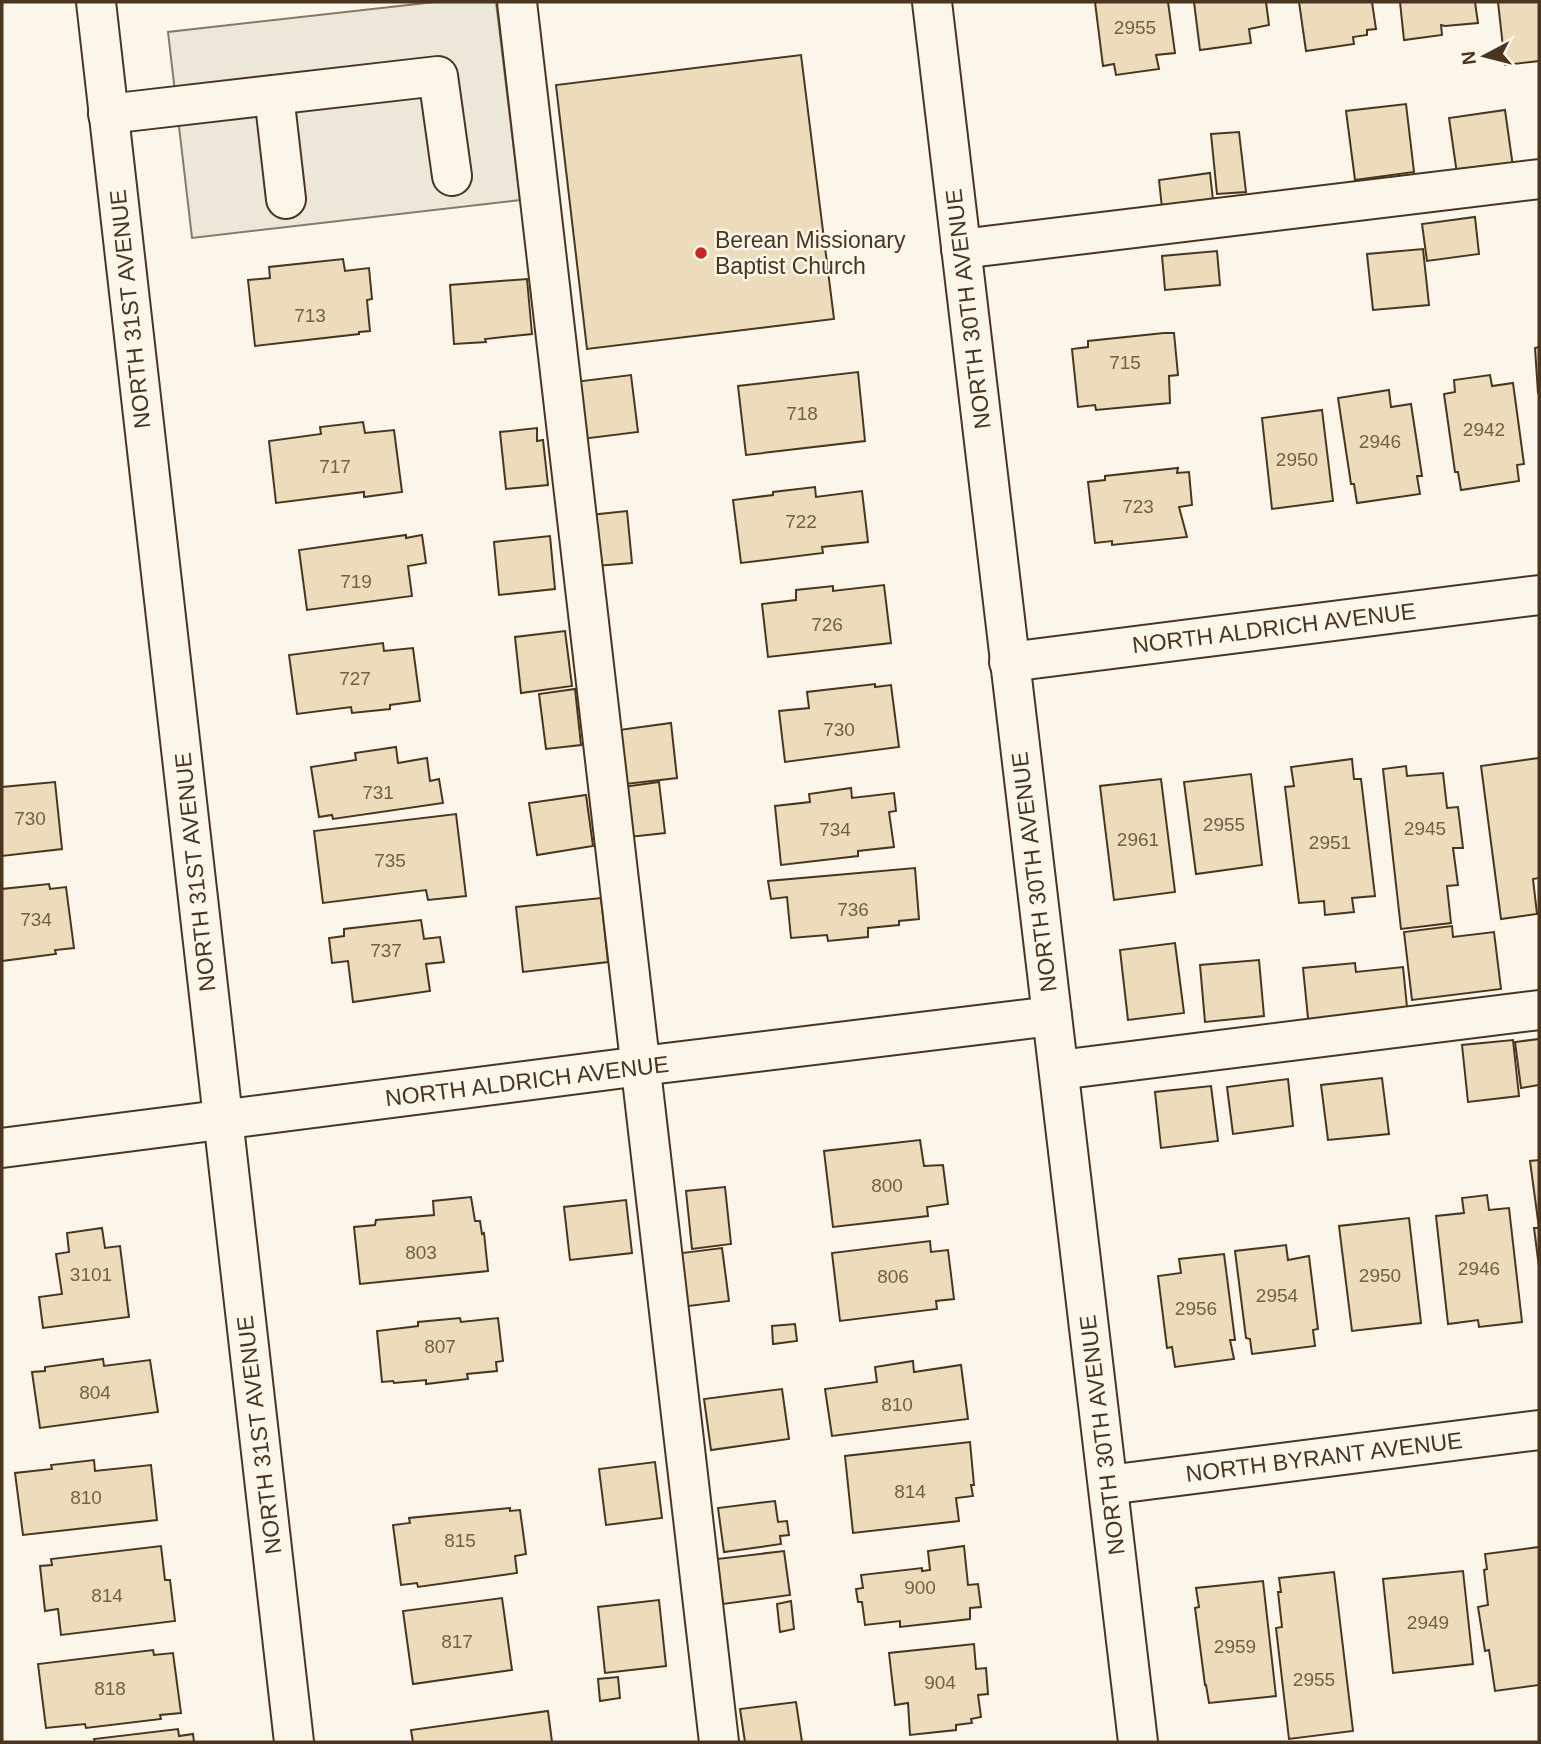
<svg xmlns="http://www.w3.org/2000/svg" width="1541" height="1744" font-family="Helvetica,sans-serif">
<rect width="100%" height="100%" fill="#fbf6e9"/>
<path fill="#ede7d9" stroke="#887966" stroke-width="2" d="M435,2H496L520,200L192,238L168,32Z"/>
<g fill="#ecdcbc" stroke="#4a3520" stroke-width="2">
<path d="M1095,2H1168L1175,53L1156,55L1159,69L1116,75L1114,64L1103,66Z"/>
<path d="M1194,2H1266L1269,25L1249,29L1251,43L1200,50Z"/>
<path d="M1299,2H1372L1376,29L1367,30V35L1353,37L1354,44L1306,51Z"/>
<path d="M1400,2H1475L1478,23L1445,26L1441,25L1442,35L1404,40Z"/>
<path d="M1498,2H1539V61L1505,65Z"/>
<path d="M801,55L834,319L587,349L556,85Z"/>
<path d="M1406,104L1414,172L1355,180L1346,111Z"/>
<path d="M1505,110L1513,167L1457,174L1449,118Z"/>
<path d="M1239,132L1246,192L1217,194L1211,134Z"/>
<path d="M1210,173L1214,209L1163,217L1159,180Z"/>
<path d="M1475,217L1479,254L1427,261L1422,224Z"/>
<path d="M1423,249L1429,305L1373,310L1367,254Z"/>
<path d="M1217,251L1220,285L1165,290L1162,256Z"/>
<path d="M343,259L345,271L369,268L372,299L367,300L370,331L359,332V334L255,346L248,280L270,278L269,267Z"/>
<path d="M527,279L532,334L485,339L486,342L454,344L450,285Z"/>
<path d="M1164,333H1174L1178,375L1169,376L1170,403L1096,410L1095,405L1078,407L1072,349L1088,347V341Z"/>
<path d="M1539,347V393H1538L1535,348Z"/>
<path d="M858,372L865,441L746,455L738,386Z"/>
<path d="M631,375L638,432L582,439L574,382Z"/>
<path d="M1490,375L1492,386L1513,383L1524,464L1517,465L1519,481L1461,490L1458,472H1455L1444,394L1455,392L1454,380Z"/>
<path d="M1389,390L1391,407L1411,404L1422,476H1417L1420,494L1357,503L1354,484H1351L1338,398Z"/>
<path d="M1322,410L1333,501L1272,509L1262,418Z"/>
<path d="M363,422L365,433L394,430L402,492L364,497V492L276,503L269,441L321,434L320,427Z"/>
<path d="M537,428V441L543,440L548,485L506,489L500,432Z"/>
<path d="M1178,468L1177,473L1189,472L1192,505L1179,507L1187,537L1112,545V541L1095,543L1088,482L1105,480V476Z"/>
<path d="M815,487L816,497L862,491L868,542L822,547L823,553L741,563L733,500L773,495V492Z"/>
<path d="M627,511L632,563L596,566L590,515Z"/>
<path d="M406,535V538L422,535L426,563L408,566L412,596L307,610L299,550Z"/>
<path d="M550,536L555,589L499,595L494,542Z"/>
<path d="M884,585L891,643L768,657L762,604L796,600V590L833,586V591Z"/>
<path d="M565,631L572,686L521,693L515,637Z"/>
<path d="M383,643L384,651L413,648L420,701L390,705V709L352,713L351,707L297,714L289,655Z"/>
<path d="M875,684V687L891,685L899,747L785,762L779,711L809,708L807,692Z"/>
<path d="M575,689L581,745L546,749L539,694Z"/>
<path d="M671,723L677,778L626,784L619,730Z"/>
<path d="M396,747L398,763L427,758L430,781L439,779L443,803L333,819L332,815L319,817L311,767L356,760L355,753Z"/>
<path d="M1539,758V878L1533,879L1537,914L1501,919L1481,766Z"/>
<path d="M1352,759L1354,779H1361L1375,896L1352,898L1354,912L1325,915L1324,901L1299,903L1285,787L1294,786L1291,767Z"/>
<path d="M1406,766L1407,776L1443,773L1447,808L1458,807L1463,848H1453L1458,885L1447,886L1451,923L1401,929L1383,769Z"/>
<path d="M1251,774L1262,865L1196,874L1184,782Z"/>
<path d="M1161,779L1175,892L1114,900L1100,786Z"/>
<path d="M55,782L62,849L2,856V787Z"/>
<path d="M659,782L665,833L629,837L623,787Z"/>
<path d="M851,788L852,798L894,793L896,811L889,812L894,847L858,851V856L781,865L775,806L810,802L809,794Z"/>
<path d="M586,795L593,846L537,855L529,803Z"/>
<path d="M456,814L466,896L428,900L426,890L323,903L314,831Z"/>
<path d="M915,868L919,919L899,921V925L868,928V937L828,941L827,935L791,938L787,897L771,899L768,881Z"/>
<path d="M49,884L50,889L66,887L74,948L55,950L56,954L2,961V889Z"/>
<path d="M601,898L608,962L523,972L516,907Z"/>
<path d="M421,920L424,939L440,937L444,962L426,964L430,991L353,1002L348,961L332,963L329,938L344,936V929Z"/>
<path d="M1452,926L1453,937L1494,932L1501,989L1412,1000L1404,932Z"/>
<path d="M1175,943L1184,1013L1128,1020L1120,950Z"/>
<path d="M1259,960L1264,1016L1205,1022L1200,965Z"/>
<path d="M1355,963L1356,972L1403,967L1408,1017L1309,1028L1303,968Z"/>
<path d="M1539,1039V1085L1521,1088L1515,1042Z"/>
<path d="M1513,1040L1519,1096L1468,1102L1462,1045Z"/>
<path d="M1382,1078L1389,1134L1328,1140L1321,1085Z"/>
<path d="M1288,1079L1293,1126L1233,1134L1227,1087Z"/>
<path d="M1211,1086L1218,1141L1161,1148L1155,1092Z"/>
<path d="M920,1140L924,1166L943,1165L948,1204L927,1207L928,1216L833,1227L824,1151Z"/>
<path d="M1539,1160V1267L1534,1228H1539L1530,1161Z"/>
<path d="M725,1187L731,1244L692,1249L686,1191Z"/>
<path d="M1487,1195L1489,1210L1509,1208L1522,1322L1479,1327L1478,1320L1448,1324L1436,1216L1464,1213L1462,1198Z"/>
<path d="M471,1197L475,1221H480L482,1234L484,1233L488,1271L360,1284L354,1227L375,1225L376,1220L434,1215L433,1201Z"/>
<path d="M626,1200L632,1253L570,1260L564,1207Z"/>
<path d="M1409,1218L1421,1323L1352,1331L1339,1226Z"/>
<path d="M102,1228L105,1248L120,1246L129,1317L43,1328L39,1297L62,1294L56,1254L69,1252L67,1233Z"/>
<path d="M930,1241L931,1252L948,1250L954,1299L936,1301L937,1309L840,1321L832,1253Z"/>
<path d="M1286,1245L1288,1260L1309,1256L1318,1329L1313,1330L1315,1346L1252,1354L1250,1339L1246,1338L1235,1251Z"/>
<path d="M722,1248L729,1301L681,1307L674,1254Z"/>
<path d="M1224,1254L1235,1340H1230L1234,1359L1175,1367L1172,1347L1167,1348L1158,1276L1181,1273L1179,1259Z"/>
<path d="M460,1318L461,1322L498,1318L503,1361L496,1362L497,1371L467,1374L468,1379L426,1384V1380L394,1383L393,1381L382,1382L377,1331L418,1326V1322Z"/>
<path d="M795,1324L797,1341L773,1344L772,1326Z"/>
<path d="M103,1359L104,1366L150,1360L158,1412L40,1428L32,1372L45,1371V1367Z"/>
<path d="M913,1361L914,1372L961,1365L968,1419L832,1436L825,1389L877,1382L875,1367Z"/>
<path d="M782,1389L789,1439L711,1450L704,1399Z"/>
<path d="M970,1442L974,1485H971L973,1496L956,1498L959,1521L853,1533L845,1456Z"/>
<path d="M94,1460L95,1471L151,1465L157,1520L23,1535L15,1473L52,1469L51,1465Z"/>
<path d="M655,1462L662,1518L606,1525L599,1469Z"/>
<path d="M775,1501L778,1522L787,1521L789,1535L780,1536L781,1544L724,1552L718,1508Z"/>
<path d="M510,1508V1511L520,1510L526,1554L515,1556L517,1573L418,1587L417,1583L401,1585L393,1525L410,1523L409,1518Z"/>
<path d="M161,1546L165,1580H170L175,1621L61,1635L58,1609L45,1611L40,1566L52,1565L51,1559Z"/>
<path d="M964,1546L968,1585L978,1584L981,1607L970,1608V1619L900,1627V1621L865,1625L862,1602H858L856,1589L863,1588L861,1575L922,1568V1571L930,1570L928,1551Z"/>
<path d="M1539,1547V1685L1495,1691L1489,1650L1485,1651L1478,1607L1488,1605L1484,1570L1487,1569L1485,1554Z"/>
<path d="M784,1551L790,1595L723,1604L717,1559Z"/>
<path d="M1463,1571L1473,1664L1393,1673L1383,1579Z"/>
<path d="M1334,1572L1353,1731L1289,1739L1276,1628L1282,1627L1278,1592H1281L1279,1578Z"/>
<path d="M1263,1581L1276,1696L1209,1703L1206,1685H1205L1195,1608L1199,1607L1196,1588Z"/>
<path d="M502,1598L512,1670L413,1684L403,1611Z"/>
<path d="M659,1600L666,1666L605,1673L598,1607Z"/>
<path d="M791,1601L794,1629L780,1632L777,1604Z"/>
<path d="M974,1644L976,1669L986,1668L988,1694L978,1695L981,1717L971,1719L972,1723L956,1725V1730L910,1735L908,1703L895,1705L889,1653Z"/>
<path d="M153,1650L154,1655L173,1653L181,1713L160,1715L161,1719L86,1728L85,1724L46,1728L38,1664Z"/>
<path d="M618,1677L620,1698L600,1701L598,1679Z"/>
<path d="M796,1702L802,1742H745L740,1709Z"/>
<path d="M548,1711L552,1742H413L411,1730Z"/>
<path d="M178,1729L179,1736L193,1734L194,1742H95L94,1739Z"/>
</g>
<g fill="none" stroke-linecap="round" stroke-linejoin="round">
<defs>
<g id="minor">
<path d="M96,2L294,1742"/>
<path d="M517,2L719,1742"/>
<path d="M932,2L1138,1742"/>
<path d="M274,95L286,199"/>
<path d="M108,114L438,76L452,176"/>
<path d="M961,249L1539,179"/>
<path d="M1009,662L1539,595"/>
<path d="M1059,1070L1539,1010"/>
<path d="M2,1148L641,1066L1052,1016"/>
<path d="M1108,1485L1539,1430"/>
</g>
</defs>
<use href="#minor" stroke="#4a3520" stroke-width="42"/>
<use href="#minor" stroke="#fbf6e9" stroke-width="38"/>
</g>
<circle fill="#c62828" stroke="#fbf6e9" stroke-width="2.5" cx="701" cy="253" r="7"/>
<g text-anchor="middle" stroke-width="5" stroke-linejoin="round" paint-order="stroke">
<g font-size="19" fill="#725f47">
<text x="1135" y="34">2955</text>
<text x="310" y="322">713</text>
<text x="1125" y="369">715</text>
<text x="802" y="420">718</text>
<text x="1484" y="436">2942</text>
<text x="1380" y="448">2946</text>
<text x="1297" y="466">2950</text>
<text x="335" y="473">717</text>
<text x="1138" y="513">723</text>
<text x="801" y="528">722</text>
<text x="356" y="588">719</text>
<text x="827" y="631">726</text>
<text x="355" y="685">727</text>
<text x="839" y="736">730</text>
<text x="378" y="799">731</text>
<text x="30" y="825">730</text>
<text x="1224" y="831">2955</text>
<text x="1425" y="835">2945</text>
<text x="835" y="836">734</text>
<text x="1138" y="846">2961</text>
<text x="1330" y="849">2951</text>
<text x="390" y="867">735</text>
<text x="853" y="916">736</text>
<text x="36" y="926">734</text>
<text x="386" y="957">737</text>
<text x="887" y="1192">800</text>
<text x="421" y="1259">803</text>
<text x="1479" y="1275">2946</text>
<text x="91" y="1281">3101</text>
<text x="1380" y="1282">2950</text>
<text x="893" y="1283">806</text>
<text x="1277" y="1302">2954</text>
<text x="1196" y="1315">2956</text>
<text x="440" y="1353">807</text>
<text x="95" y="1399">804</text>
<text x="897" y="1411">810</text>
<text x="910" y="1498">814</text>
<text x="86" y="1504">810</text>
<text x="460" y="1547">815</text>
<text x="920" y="1594">900</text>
<text x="107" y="1602">814</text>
<text x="1428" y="1629">2949</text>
<text x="457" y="1648">817</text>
<text x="1235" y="1653">2959</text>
<text x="1314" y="1686">2955</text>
<text x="940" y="1689">904</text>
<text x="110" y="1695">818</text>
</g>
<g font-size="23" fill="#4a3520" stroke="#fbf6e9" text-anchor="start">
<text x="715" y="248">Berean Missionary<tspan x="715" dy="26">Baptist Church</tspan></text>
</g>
<g font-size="23" fill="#4a3520" stroke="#fbf6e9">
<text transform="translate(130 309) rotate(-96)" y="8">NORTH 31ST AVENUE</text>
<text transform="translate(968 309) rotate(-97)" y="8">NORTH 30TH AVENUE</text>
<text transform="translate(1274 628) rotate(-7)" y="8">NORTH ALDRICH AVENUE</text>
<text transform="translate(195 872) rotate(-96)" y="8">NORTH 31ST AVENUE</text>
<text transform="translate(1034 872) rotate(-97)" y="8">NORTH 30TH AVENUE</text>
<text transform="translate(527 1081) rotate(-7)" y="8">NORTH ALDRICH AVENUE</text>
<text transform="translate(259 1435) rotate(-97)" y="8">NORTH 31ST AVENUE</text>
<text transform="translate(1102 1435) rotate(-97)" y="8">NORTH 30TH AVENUE</text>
<text transform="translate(1324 1457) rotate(-7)" y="8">NORTH BYRANT AVENUE</text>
</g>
</g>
<rect width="1541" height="1744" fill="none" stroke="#4a3520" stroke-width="7"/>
<g transform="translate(1485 56) rotate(263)" stroke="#fbf6e9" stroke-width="5" paint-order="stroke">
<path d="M0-5L12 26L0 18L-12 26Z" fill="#4a3520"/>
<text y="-10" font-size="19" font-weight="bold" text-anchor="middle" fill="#4a3520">N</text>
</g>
</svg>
